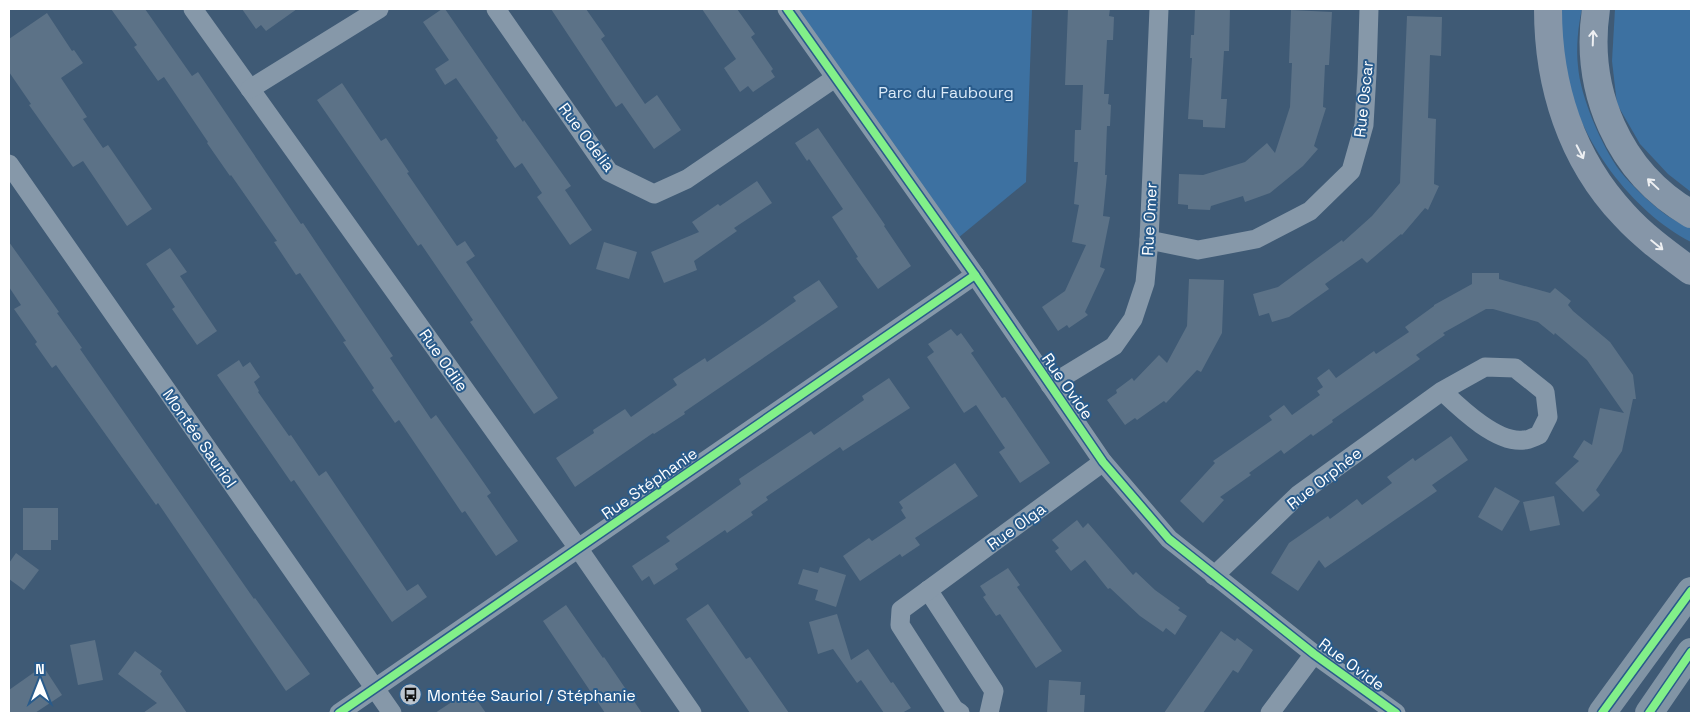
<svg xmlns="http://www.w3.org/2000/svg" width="1700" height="722" font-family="'Space Grotesk',sans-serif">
<rect width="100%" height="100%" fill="#3f5a75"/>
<g fill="#3d71a1">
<path d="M787,9H1032L1026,182L952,243Z"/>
<path d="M1560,9H1582C1578,26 1576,48 1578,66C1580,96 1602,147 1620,171C1631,185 1656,209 1671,218C1677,222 1685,225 1691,228V242C1631,211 1579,140 1566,74C1562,53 1562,30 1560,9Z"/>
<path d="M1615,9H1691V192L1668,174L1640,144L1617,104L1612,61Z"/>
</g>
<g fill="#5c7287">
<path d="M111,9H145L192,76L198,72L301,224L303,223L325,256L393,356L390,358L431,419L436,415L468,460L491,493L487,496L518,541L496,556L465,511L462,513L399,420L395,423L372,390L374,388L343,342L346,341L300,273L296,275L274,242L277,241L231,175L230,176L207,143L208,142L164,77L158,81L134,47L137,45Z"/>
<path d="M242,9H297L266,31L261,25L256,29Z"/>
<path d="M442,9H445L523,122L524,120L571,186L565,190L592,230L570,245L537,197L542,193L522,163L515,168L496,140L498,138L456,78L445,85L435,69L449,60L423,22Z"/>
<path d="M551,9H586L605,36L601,39L645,104L657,95L681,130L654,149L622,103L616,107Z"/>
<path d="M702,9H737L755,34L751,37L773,69L771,71L775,77L753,92L748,86L740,92L724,68L736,59Z"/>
<path d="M1068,9H1110L1109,16L1114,17L1113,40H1107L1104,94H1109L1108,104L1111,105L1110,126H1107L1105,175H1107L1103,216L1110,217L1100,267L1105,269L1085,312L1088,315L1069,328L1067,325L1058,331L1042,307L1065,291L1086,245L1072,242L1079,205L1074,204L1078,162H1074L1075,130H1081L1083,85H1065Z"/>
<path d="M1195,9H1230L1229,51H1224L1221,99H1227L1225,128L1203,127V120L1188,119L1192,58H1190L1191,35H1194Z"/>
<path d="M1291,10L1332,12L1329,65H1325L1323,107L1326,108L1314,146L1318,149L1303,166L1270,193L1245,202L1243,196L1211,206L1210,210L1188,209V205L1178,204L1179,174L1203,175L1245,162L1267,143L1275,153L1290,107L1292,63H1289Z"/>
<path d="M47,13L72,51L74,50L83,63L61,78L87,117L83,119L103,148L108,145L152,209L127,226L83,161L73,167L29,105L31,104L9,72V39Z"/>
<path d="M1407,16L1442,17L1441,56L1430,55L1428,118L1436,119L1434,184L1439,186L1428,210L1425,208L1402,235L1401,234L1367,263L1362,258L1325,284L1329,289L1289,317L1272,322L1269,313L1259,316L1253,294L1278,287L1342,240L1343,242L1372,216L1400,183Z"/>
<path d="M342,83L381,141L386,138L409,172L407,173L457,246L465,241L475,256L466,262L558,398L534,414L470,322L473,320L421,244L418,246L317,100Z"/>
<path d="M818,128L885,225L884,226L911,266L878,289L856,258L858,257L832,217L843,209L809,159L807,161L795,143Z"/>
<path d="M757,181L772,203L734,228L737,231L694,261L697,270L664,283L651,252L699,232L692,222L718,204L720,206Z"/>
<path d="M9,242L59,312L57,313L82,348L80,349L254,599L255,598L310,674L286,691L158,503L156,505L56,365L52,368L35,344L37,342L14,309L21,305L9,287Z"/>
<path d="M604,242L637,252L629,279L596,269Z"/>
<path d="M170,248L187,272L180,276L217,331L197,345L172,309L175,307L146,264Z"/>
<path d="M1472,273H1499V279L1550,293L1555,288L1571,301L1568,305L1573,311L1610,342L1633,375L1636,399H1633L1622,451L1596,490L1600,495L1583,512L1555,483L1579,461L1573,457L1584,440L1592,445L1600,408L1624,413L1587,360L1555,333L1554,335L1538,322L1493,309H1486L1443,333L1445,335L1416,355L1420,359L1332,420L1333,422L1313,436L1311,434L1284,454L1281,450L1249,473L1251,475L1220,497L1224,500L1203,523L1180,501L1215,463L1213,461L1272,420L1269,416L1284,405L1292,415L1320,395L1317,391L1323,387L1317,378L1329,369L1336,378L1374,351L1376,354L1409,332L1405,327L1434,306V305L1472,284Z"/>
<path d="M1189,279L1224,280L1222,333L1201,372L1197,370L1166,403L1164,401L1137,420L1135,418L1125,425L1107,400L1117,393L1116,390L1132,378L1134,381L1159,355L1167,363L1187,326Z"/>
<path d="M819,280L838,307L684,412L685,414L654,434L653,433L575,487L556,458L594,433L593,430L625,409L631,417L677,385L673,379L705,358L707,362L759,327L796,301L793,297Z"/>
<path d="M951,329L957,336L961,333L974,351L971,353L1002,398L1005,397L1050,463L1020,483L999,452L1005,448L976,405L964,413L927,357L934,352L928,344Z"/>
<path d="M239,360L243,367L250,362L260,377L254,382L259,391L258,392L289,436L291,435L319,476L326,471L407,591L418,584L427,597L392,622L294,480L291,482L217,375Z"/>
<path d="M889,378L910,408L843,451L840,447L766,497L768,500L751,512L753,515L727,533L725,530L675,564L678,569L654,585L649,576L642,581L632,566L670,541L666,537L741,484L739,479L811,431L814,435L864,400L862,396Z"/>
<path d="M1451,436L1468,460L1432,485L1437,491L1325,568L1319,560L1298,591L1271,573L1289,543L1328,516L1330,519L1357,499L1362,505L1392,483L1387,477L1413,458L1415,461Z"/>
<path d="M955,463L978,496L915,538L920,545L902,557L900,554L860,581L843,556L869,538L872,541L906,518L901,510L903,508L899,502Z"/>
<path d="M1495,487L1520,501L1502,531L1478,517Z"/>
<path d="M1554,496L1560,525L1530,531L1523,502Z"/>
<path d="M23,508H58V540H51V550H23Z"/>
<path d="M1077,520L1083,528L1088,523L1133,575L1136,572L1155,590L1180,608L1178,610L1187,616L1175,635L1166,628L1163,632L1140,616L1110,588L1108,589L1085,560L1071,571L1055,551L1059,548L1052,540Z"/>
<path d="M16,553L39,570L24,590L9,579V563Z"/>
<path d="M820,567L846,575L836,607L815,600L818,590L798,584L803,569L818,573Z"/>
<path d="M1008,568L1020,585L1017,587L1062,651L1036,668L1000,614L996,616L983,597L986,595L980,586Z"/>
<path d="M708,604L746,659L750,657L789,713H750L686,619Z"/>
<path d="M566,605L603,658L604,657L642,713H605L543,621Z"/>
<path d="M837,614L851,660L868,649L891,683L893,682L911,708L902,713H884L861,680L857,683L833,649L818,654L809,622Z"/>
<path d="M1221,631L1235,641L1237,638L1253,650L1238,673L1233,670L1203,713H1164Z"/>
<path d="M95,640L103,680L78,685L70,645Z"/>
<path d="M135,651L162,671L160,674L187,713H143L157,703L118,674Z"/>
<path d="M43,666L62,695L35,713H9V690Z"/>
<path d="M1049,680L1081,682L1080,695H1085L1084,713H1047Z"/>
<path d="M470,690L486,713H435Z"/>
</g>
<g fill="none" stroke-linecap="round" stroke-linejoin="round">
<g stroke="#8698a9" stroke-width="19">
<path d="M193,9L578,548L692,713"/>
<path d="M496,9L609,172L654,194L687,179L835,78"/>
<path d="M787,9L975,275L1103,462L1169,539L1314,654L1396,713"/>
<path d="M250,89L379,9"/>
<path d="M9,164L392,713"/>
<path d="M1149,240L1198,250L1256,239L1310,211L1351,171L1364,125L1367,73L1369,9"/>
<path d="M1050,385L1114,346L1133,319L1145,283L1149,240L1159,9"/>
<path d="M1214,576L1298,495L1442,391L1485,367L1515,368L1545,392L1548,417L1539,435C1534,437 1529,440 1524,440C1497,444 1460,408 1442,391"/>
<path d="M928,590L994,691L989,713"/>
<path d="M339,713L975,275"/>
<path d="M960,713L954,709L900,625L901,610L1103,462"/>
<path d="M1270,713L1314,654"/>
</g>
<g stroke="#8194a5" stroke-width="28">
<path d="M1602,713L1691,591"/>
<path d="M1649,713L1691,652"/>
</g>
<path stroke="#8596a8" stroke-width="28" d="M1596,9C1584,90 1618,172 1691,214"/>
<path stroke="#8696a8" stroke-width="28" d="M1548,9C1548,85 1571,159 1624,215C1644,237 1668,254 1691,271"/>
<defs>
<g id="cycleway">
<path d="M787,9L975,275L1103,462L1169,539L1314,654L1396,713"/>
<path d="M339,713L975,275"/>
<path d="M1602,713L1691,591"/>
<path d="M1649,713L1691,652"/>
</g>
</defs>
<use href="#cycleway" stroke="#295b8b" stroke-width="11"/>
<use href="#cycleway" stroke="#82f089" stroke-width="8"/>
</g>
<defs><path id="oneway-shaft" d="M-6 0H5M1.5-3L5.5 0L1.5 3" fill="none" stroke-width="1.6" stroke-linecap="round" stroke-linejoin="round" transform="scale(1.25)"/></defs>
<g stroke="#edeff2">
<use href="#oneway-shaft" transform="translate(1593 38) rotate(-88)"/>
<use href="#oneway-shaft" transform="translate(1580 152) rotate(63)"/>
<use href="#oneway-shaft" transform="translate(1653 184) rotate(-137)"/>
<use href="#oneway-shaft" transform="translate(1657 245) rotate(39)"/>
</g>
<defs>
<symbol id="bus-disc" viewBox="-11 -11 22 22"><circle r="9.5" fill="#bcc5cf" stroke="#295b8b"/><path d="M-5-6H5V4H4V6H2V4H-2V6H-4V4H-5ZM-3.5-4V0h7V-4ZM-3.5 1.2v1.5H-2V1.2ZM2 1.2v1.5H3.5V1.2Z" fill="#111"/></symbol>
</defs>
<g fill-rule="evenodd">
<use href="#bus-disc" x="398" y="682" width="25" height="25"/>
</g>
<g text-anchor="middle" stroke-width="4" stroke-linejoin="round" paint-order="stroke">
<g font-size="16" fill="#dbeaf8" stroke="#295b8b">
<text x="946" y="98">Parc du Faubourg</text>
</g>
<g font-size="16" fill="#fff" stroke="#295b8b">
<text transform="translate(1363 99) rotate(-84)" y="6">Rue Oscar</text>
<text transform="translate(587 137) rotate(53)" y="6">Rue Odelia</text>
<text transform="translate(1149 219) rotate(-87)" y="6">Rue Omer</text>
<text transform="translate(444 360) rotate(55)" y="6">Rue Odile</text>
<text transform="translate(1068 386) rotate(55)" y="6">Rue Ovide</text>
<text transform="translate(200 438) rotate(55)" y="6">Montée Sauriol</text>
<text transform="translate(1324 478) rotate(-38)" y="6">Rue Orphée</text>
<text transform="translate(649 483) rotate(-35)" y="6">Rue Stéphanie</text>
<text transform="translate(1016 526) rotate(-36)" y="6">Rue Olga</text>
<text transform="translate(1352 664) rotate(36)" y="6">Rue Ovide</text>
</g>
<g font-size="16" fill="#fff" stroke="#295b8b" text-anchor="start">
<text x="427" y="701">Montée Sauriol / Stéphanie</text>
</g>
</g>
<rect width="1700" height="722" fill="none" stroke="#ffffff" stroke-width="20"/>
<g transform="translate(40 682)" stroke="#295b8b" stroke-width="4" paint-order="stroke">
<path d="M0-4L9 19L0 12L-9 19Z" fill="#ffffff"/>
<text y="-8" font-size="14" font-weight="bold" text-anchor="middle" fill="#ffffff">N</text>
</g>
</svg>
